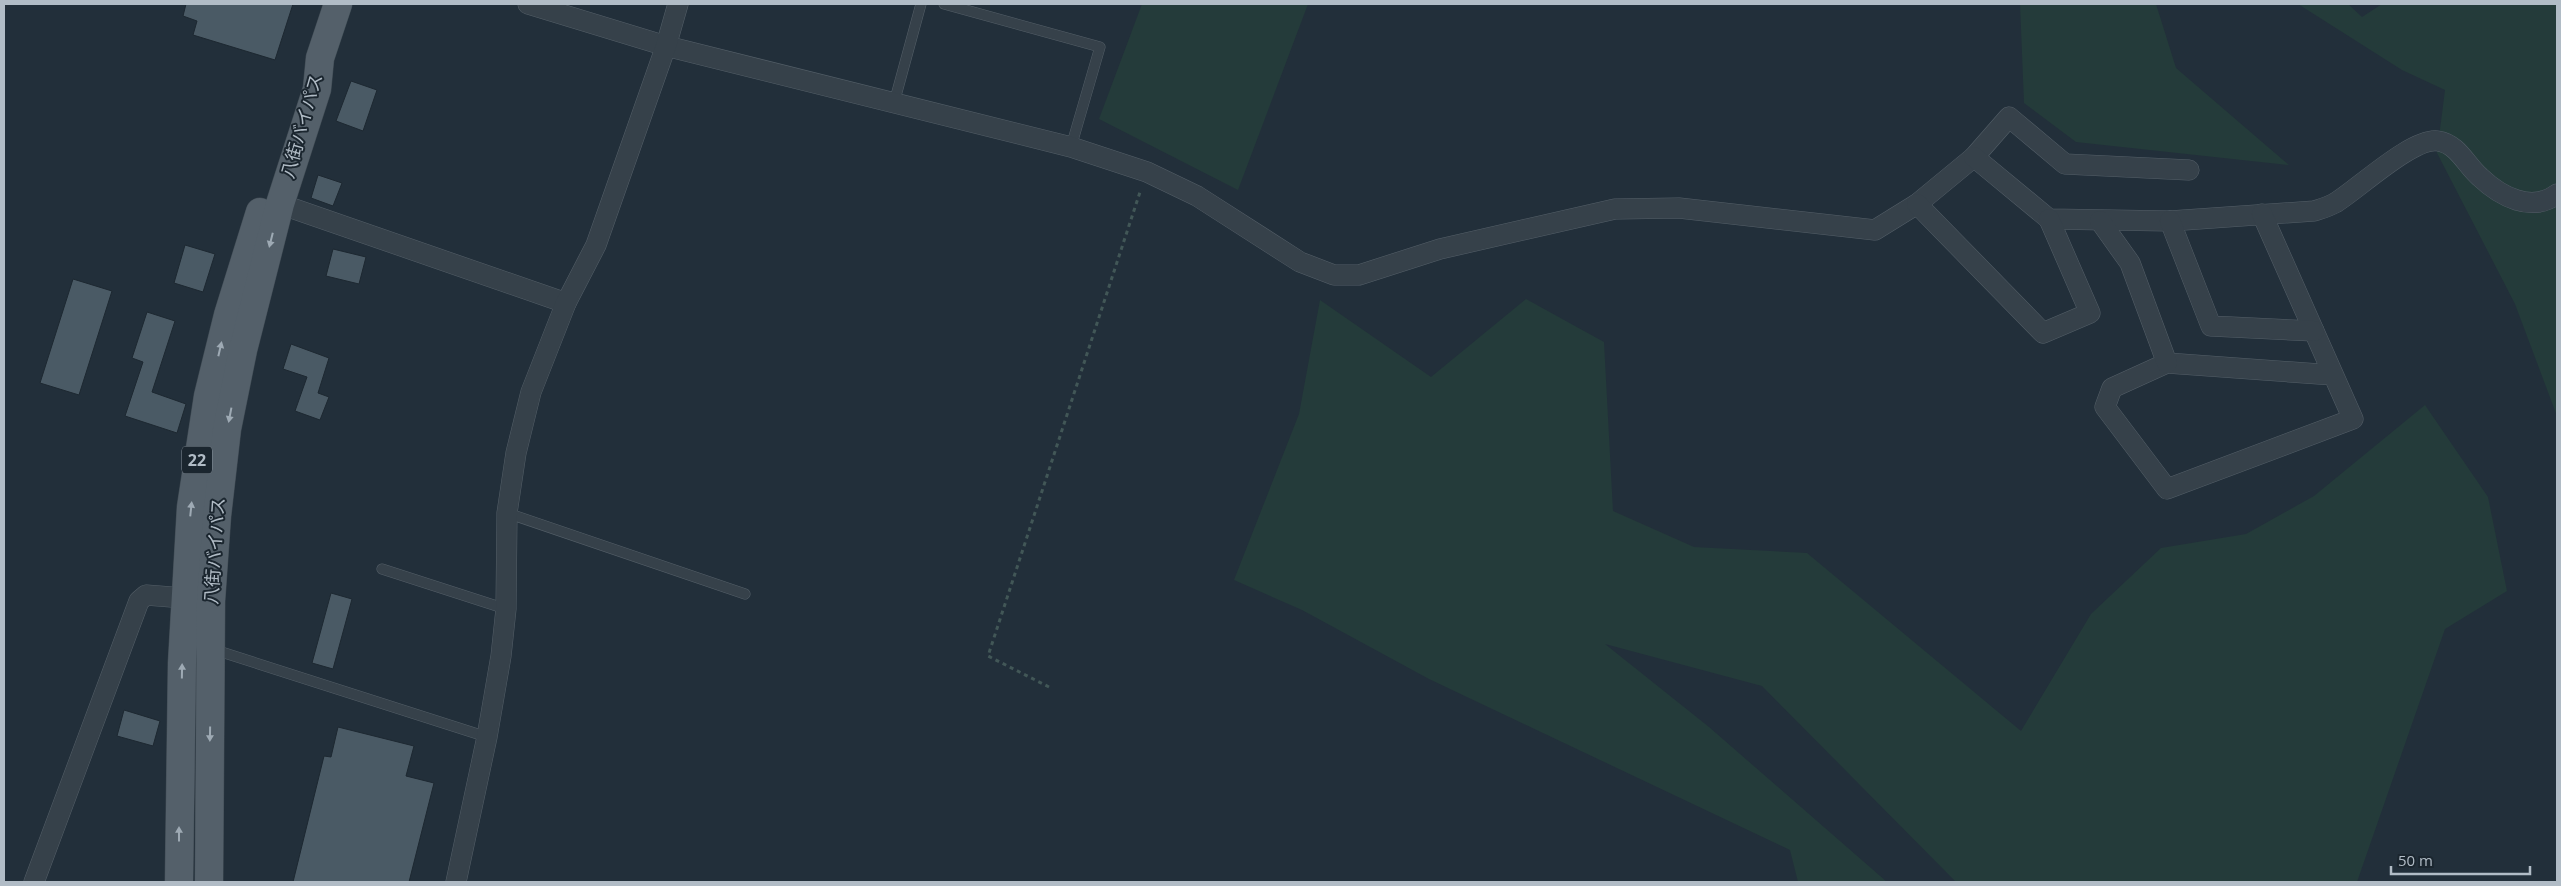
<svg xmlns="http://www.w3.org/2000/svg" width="2561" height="886" font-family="'Open Sans','Noto Sans JP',sans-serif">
<rect width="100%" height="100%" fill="#222f3a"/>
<g fill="#243b3a">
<path d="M1142,4H1308L1238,190L1099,119Z"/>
<path d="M2020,4H2156L2176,68L2289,165L2076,142L2024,103Z"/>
<path d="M2298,4H2348L2362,17L2382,4H2557V416L2515,304L2437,153L2445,90L2402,70Z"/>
<path d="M1526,299L1604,342L1613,511L1694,547L1807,553L2021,731L2091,614L2161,548L2246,534L2314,496L2425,405L2488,497L2507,591L2445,629L2357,882H1956L1762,686L1605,644L1709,727L1887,882H1798L1790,850L1429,679L1302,610L1234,580L1299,414L1320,300L1431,377Z"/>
</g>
<g fill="#4a5a65" stroke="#1d2831">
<path d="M186,4H293L275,60L193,35L197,21L183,16Z"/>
<path d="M351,81L377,90L363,131L336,121Z"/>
<path d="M318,175L342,183L333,206L311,198Z"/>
<path d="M185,245L215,254L203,292L174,283Z"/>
<path d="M333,249L366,257L359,284L326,276Z"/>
<path d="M73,279L112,291L79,395L40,383Z"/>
<path d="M147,312L175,321L152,392L186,404L177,433L125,416L143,362L132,358Z"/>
<path d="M291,344L329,358L318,393L329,397L320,420L295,411L307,377L283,369Z"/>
<path d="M331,593L352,599L333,669L312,663Z"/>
<path d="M124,710L160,721L153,746L117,736Z"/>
<path d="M338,727L414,746L406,776L434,783L409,882H293L324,756L331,757Z"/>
</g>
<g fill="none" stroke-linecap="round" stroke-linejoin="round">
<defs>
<g id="lane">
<path d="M944,4L1100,47L1071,147"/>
<path d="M894,103L921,4"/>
<path d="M507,513L745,594"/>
<path d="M382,569L506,609"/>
<path d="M212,649L487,737"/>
</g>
<g id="street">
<path d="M528,4L666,46L1071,147L1147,172L1197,196L1300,262L1334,275H1359L1440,249L1615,209L1679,208L1875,230L1917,204L1974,157L2009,117L2065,164L2189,170"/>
<path d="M1974,157L2049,219L2170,221L2314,211C2320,209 2328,207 2335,203C2358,189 2413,137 2438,141C2458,144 2466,165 2480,177C2501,197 2532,213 2557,194"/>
<path d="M280,204L566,303"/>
<path d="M1917,204L2043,333L2090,313L2049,219"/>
<path d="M2262,214L2353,419L2167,489L2105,407L2112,388L2167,363L2333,375"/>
<path d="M2100,221L2130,263L2167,363"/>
<path d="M2170,221L2211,326L2314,331"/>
<path d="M34,882L139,601L146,595L184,598"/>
<path d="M456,882L487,737L501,656L506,609L507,513L516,453L531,392L566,303L596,245L666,46L678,4"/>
</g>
<g id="primary">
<path d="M179,882L182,663L191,507L208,396L228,315L260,212"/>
<path d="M209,882L211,601L217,516L227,429L243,350L280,204L317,89L320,58L338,4"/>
</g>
</defs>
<use href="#lane" stroke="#545f68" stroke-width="11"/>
<use href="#street" stroke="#545f68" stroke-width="21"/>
<use href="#primary" stroke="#3f4a53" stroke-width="29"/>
<path stroke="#425757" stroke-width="3" stroke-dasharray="4 4" stroke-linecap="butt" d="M1049,687L988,656L1141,189"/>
<use href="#lane" stroke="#36414a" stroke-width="10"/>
<use href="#street" stroke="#36414a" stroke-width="20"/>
<use href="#primary" stroke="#54606a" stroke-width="28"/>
</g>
<defs><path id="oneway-solid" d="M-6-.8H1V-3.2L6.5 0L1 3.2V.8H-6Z" transform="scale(1.25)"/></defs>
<g fill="#9eaab4">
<use href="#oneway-solid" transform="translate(271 240) rotate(104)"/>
<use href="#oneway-solid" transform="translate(220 349) rotate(-77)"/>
<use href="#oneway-solid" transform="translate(230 415) rotate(101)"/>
<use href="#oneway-solid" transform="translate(191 509) rotate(-84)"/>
<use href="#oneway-solid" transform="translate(182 671) rotate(-89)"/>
<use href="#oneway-solid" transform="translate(210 734) rotate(91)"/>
<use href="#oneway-solid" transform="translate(179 834) rotate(-90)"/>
</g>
<g text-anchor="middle" stroke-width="4" stroke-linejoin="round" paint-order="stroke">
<rect fill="#1b262f" stroke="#848f99" stroke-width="1" x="182" y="446.5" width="30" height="27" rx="4"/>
<g font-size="16" font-weight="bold" fill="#b1bcc6">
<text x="197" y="466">22</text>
</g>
<g font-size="18" fill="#b1bcc6" stroke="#1b262f">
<text transform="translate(302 126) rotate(-74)" y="6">八街バイパス</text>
<text transform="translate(215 551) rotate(-86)" y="6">八街バイパス</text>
</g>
</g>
<rect width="2561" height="886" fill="none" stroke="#b1bcc6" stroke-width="10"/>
<path d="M2391 866v8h139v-8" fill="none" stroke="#b1bcc6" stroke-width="2.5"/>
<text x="2398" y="866" font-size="15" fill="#b1bcc6" stroke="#1b262f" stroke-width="4" paint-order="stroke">50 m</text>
</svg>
